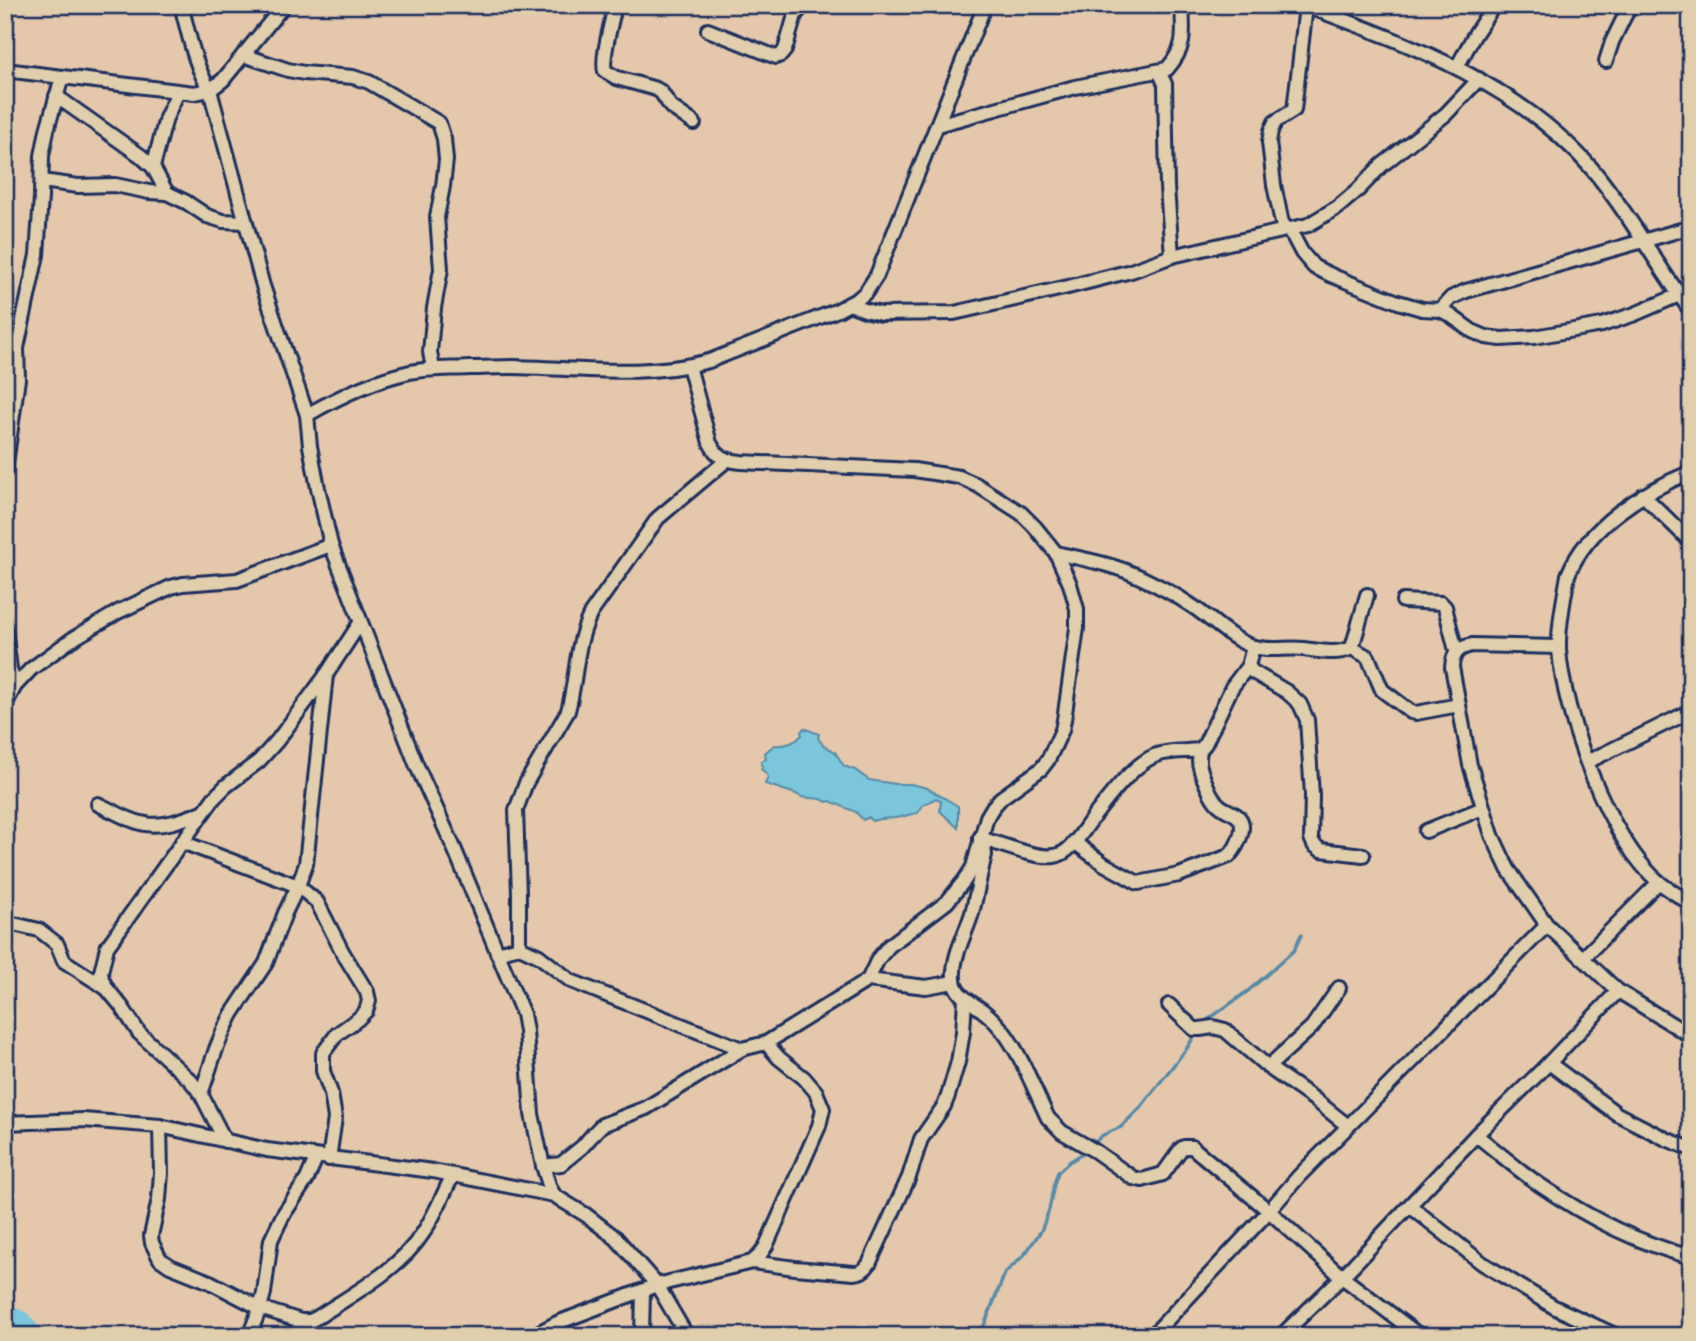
<svg xmlns="http://www.w3.org/2000/svg" width="1696" height="1341" font-family="Kalam,sans-serif">
<rect width="100%" height="100%" fill="#e5c8ab"/>
<filter id="ink" filterUnits="userSpaceOnUse"><feTurbulence type="fractalNoise" baseFrequency=".0143" numOctaves="2"/><feDisplacementMap in="SourceGraphic" scale="14" xChannelSelector="R" yChannelSelector="G"/><feConvolveMatrix kernelMatrix="1 2 1 2 8 2 1 2 1" color-interpolation-filters="sRGB"/></filter>
<g filter="url(#ink)">
<path fill="#7bc6db" stroke="#558aa9" stroke-width="2" d="M804,728L819,734L818,738L823,745L835,752L844,766L855,770L869,780L896,784H911L927,788L958,806V828L940,811L941,801L936,798L923,805L918,813C910,814 903,817 895,818C885,819 882,818 872,821L869,817L863,820L856,812L830,801L827,802L821,799L801,797L796,794L765,784L768,777L766,773L761,769L763,766L761,765V761L766,759L765,753L774,745C785,746 794,744 802,735L801,732Z"/>
<g fill="none" stroke-linecap="round" stroke-linejoin="round">
<g stroke="#558aa9" stroke-width="3.5">
<path d="M1202,1024L1248,991L1271,971L1294,950L1301,935"/>
<path d="M1093,1144L1103,1135L1121,1127L1141,1107L1187,1048L1196,1033"/>
<path d="M980,1336L1005,1273L1025,1254L1041,1231L1049,1210L1054,1184L1058,1172L1069,1162L1087,1151"/>
</g>
<path stroke="#7bc6db" stroke-width="21" d="M5,1314L21,1322L33,1336"/>
<defs>
<g id="minor">
<path d="M181,5C189,34 194,65 210,90L263,286L307,415L310,446L318,488L331,545L416,764L454,848L523,1014L526,1031L532,1114L543,1166L550,1188L554,1195L563,1201L586,1215L616,1238L657,1285L687,1336"/>
<path d="M615,5C612,21 601,59 605,71L617,78L656,89L661,92L671,107L694,123"/>
<path d="M1304,5C1409,44 1518,83 1593,170C1630,214 1656,265 1691,311"/>
<path d="M1306,6L1294,110L1275,122L1271,131L1269,142L1274,185L1282,223L1293,236L1302,253L1314,267L1333,276L1398,302L1422,309L1440,310L1450,315L1472,331L1486,337L1501,339L1534,337L1602,325L1635,314L1679,295"/>
<path d="M708,30L776,57L781,55L785,50L795,15L804,5"/>
<path d="M243,55L288,70L304,73L353,77L369,82L439,123L444,139L446,160L443,186L437,217L441,269L434,308L430,352L433,369"/>
<path d="M1606,61L1612,42L1630,5"/>
<path d="M1457,67L1475,34L1494,5"/>
<path d="M5,70L194,93L210,90L223,80L284,5"/>
<path d="M1159,71L1165,84L1167,187L1172,256"/>
<path d="M56,96L141,156L153,167L167,193"/>
<path d="M937,125L1075,87L1167,69C1187,46 1183,34 1182,5"/>
<path d="M153,167L166,118L178,92"/>
<path d="M42,181L78,186L115,185L149,192L167,193L186,202L207,216L223,221L246,222"/>
<path d="M849,304L865,310L881,314L954,313L1068,287L1131,271L1172,256L1308,225L1338,207L1358,190L1381,166L1446,114L1479,79"/>
<path d="M1440,310L1451,298L1466,291L1643,241L1691,227"/>
<path d="M307,415C340,396 373,380 410,372C430,368 450,369 469,368C483,368 498,367 512,367C578,368 645,378 709,361L838,310L858,299L866,292L877,275L985,5"/>
<path d="M5,471L18,379L17,348L37,255L41,197L42,156L47,130L62,77"/>
<path d="M1691,472C1644,491 1587,526 1568,575C1564,599 1558,626 1559,650C1564,716 1608,840 1660,883C1669,890 1681,897 1691,904"/>
<path d="M1643,495L1691,542"/>
<path d="M1056,553C1083,559 1112,564 1138,576C1155,584 1173,593 1189,604C1210,617 1228,637 1251,646C1267,652 1287,647 1304,649C1320,651 1337,655 1352,648L1367,595"/>
<path d="M1403,601L1441,603L1445,607L1456,651"/>
<path d="M5,629L10,669L15,686L9,685"/>
<path d="M1559,647L1472,645C1458,648 1453,653 1452,667L1470,765L1492,835L1508,869L1547,925L1618,991L1691,1036"/>
<path d="M1352,648L1368,657L1382,690L1411,712L1416,713L1459,705"/>
<path d="M1248,666L1253,672L1287,692L1300,704L1307,720L1312,795L1311,838L1314,845L1321,850L1363,855"/>
<path d="M5,705L15,686L31,669L71,640L118,612L171,587L183,584L237,580L331,545"/>
<path d="M1587,762L1691,711"/>
<path d="M98,804C146,828 151,832 203,812"/>
<path d="M1426,831L1483,808"/>
<path d="M980,838C998,843 1036,859 1054,856C1072,854 1084,828 1095,815C1109,797 1135,762 1157,755C1170,750 1186,752 1200,750L1205,744L1232,687L1248,666L1253,647"/>
<path d="M980,839L984,846L985,855C980,874 977,894 972,913C966,934 952,956 954,979C955,995 970,1001 982,1010C987,1014 993,1019 997,1024C1019,1047 1034,1090 1048,1118L1062,1132L1095,1151L1133,1178L1142,1180L1163,1174L1181,1149L1184,1147H1192L1269,1211L1342,1277L1420,1336"/>
<path d="M182,842L298,886L317,902L343,953L367,992L369,1001L366,1011L358,1019L337,1034L323,1053V1071L331,1093L335,1118L329,1159"/>
<path d="M1074,842L1104,864L1138,883L1179,875L1229,856C1238,846 1249,824 1236,815C1230,811 1222,809 1217,803C1211,797 1202,776 1200,767C1198,762 1199,756 1200,750"/>
<path d="M5,922L39,930L57,944L64,961L106,988"/>
<path d="M519,947V894L516,810L526,783L568,711C577,678 575,644 591,613L658,518L727,460"/>
<path d="M497,953L519,947L526,950L539,956L571,981L742,1049"/>
<path d="M1583,958L1659,882"/>
<path d="M868,980L926,987L954,982"/>
<path d="M1169,1005L1194,1029H1200L1213,1027L1225,1030L1268,1067L1314,1099L1348,1126"/>
<path d="M1549,1063L1617,1114L1666,1139L1691,1149"/>
<path d="M1268,1067L1312,1027L1339,988"/>
<path d="M201,1094L216,1049L223,1032L232,1014L266,963L285,913L298,886L306,864L326,675"/>
<path d="M5,1123L83,1120L160,1126L267,1150L433,1171L554,1195"/>
<path d="M160,1126L161,1173L159,1199L151,1236L152,1243L160,1259L170,1266L210,1282L260,1308L301,1321H310L318,1317C354,1293 399,1270 423,1233C435,1215 443,1194 453,1175"/>
<path d="M1476,1135C1498,1152 1518,1170 1540,1185C1585,1216 1638,1243 1691,1257"/>
<path d="M225,1141L201,1094L191,1081L139,1033L122,1007L108,990L102,979L101,972L107,947L214,798L226,786L259,761L277,741L326,675L360,623"/>
<path d="M543,1166L561,1164L582,1147L596,1131L602,1125L646,1108L742,1049L766,1043L868,980L878,959L889,946L947,902L964,881L973,867L987,817L993,807L1001,798L1041,769L1048,760L1062,730L1064,720L1077,628V609L1070,584L1056,553L1035,527L1021,513L977,485L959,477L914,470L741,462C724,460 718,458 710,443L689,366"/>
<path d="M1410,1206L1482,1263L1554,1307L1617,1336"/>
<path d="M752,1262L795,1268L854,1273C861,1273 865,1270 869,1264L909,1177L921,1139L944,1106L948,1096L958,1062L963,1032L965,999"/>
<path d="M249,1336L260,1308L264,1293L271,1240L283,1215L307,1179L316,1158"/>
<path d="M290,1336L310,1321"/>
<path d="M532,1336L557,1323L657,1285L752,1262L760,1255L766,1246L819,1126L823,1109L816,1092L804,1078L779,1058L766,1043"/>
<path d="M642,1336L643,1291"/>
<path d="M1152,1336L1269,1211L1299,1176L1547,925"/>
<path d="M1281,1336L1342,1277L1476,1135L1549,1063L1618,991"/>
</g>
</defs>
<use href="#minor" stroke="#1b2f5e" stroke-width="18"/>
<use href="#minor" stroke="#e0ceac" stroke-width="12"/>
</g>
</g>
<rect width="1696" height="1341" fill="none" stroke="#e0ceac" stroke-width="28"/>
<rect x="14" y="14" width="1668" height="1313" fill="none" stroke="#1b2f5e" stroke-width="2.5" filter="url(#ink)"/>
</svg>
